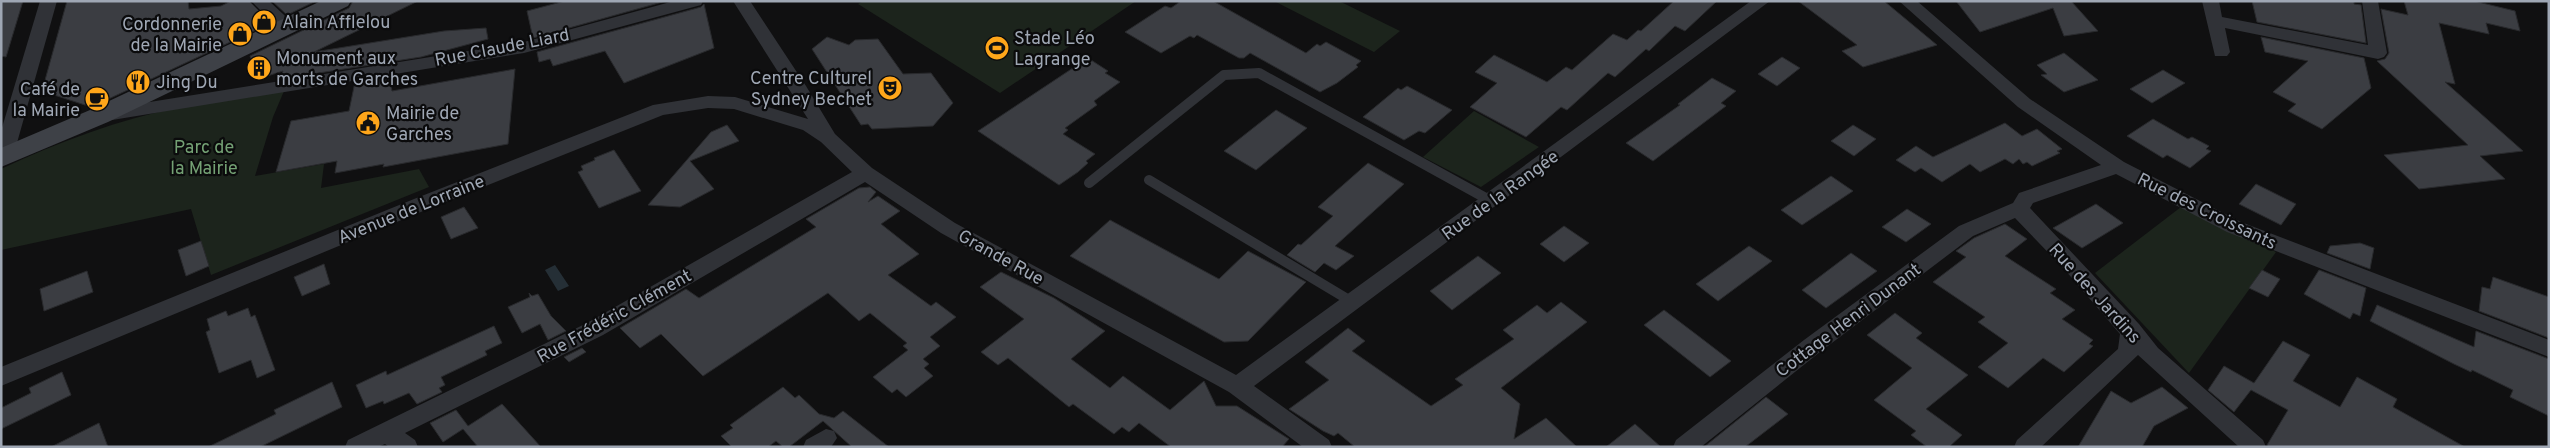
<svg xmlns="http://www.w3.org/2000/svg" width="2550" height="448" font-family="Overpass,sans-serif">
<rect width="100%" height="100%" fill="#101011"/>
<g fill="#1c241c">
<path d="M863,1H1136L1000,93L858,4Z"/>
<path d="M1274,1H1339L1400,31L1374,52Z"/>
<path d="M284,91L273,117L255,176L324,164L321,188L419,169L429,187L211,275L191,209L1,250V169C59,142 119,119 182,107C216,101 250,97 284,91Z"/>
<path d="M1474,111L1539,147L1481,187L1423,157Z"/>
<path d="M2181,207L2276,252L2189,373L2095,273Z"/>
</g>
<path fill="#252f36" d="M555,265L569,286L558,291L545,270Z"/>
<g fill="#3b3d42" stroke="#292a2d">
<path d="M1,1H23L6,57L1,56Z"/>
<path d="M67,1H188L189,9L221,6L231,1H249L271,23L102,102L85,105L42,91Z"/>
<path d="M272,1H316L287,15Z"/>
<path d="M353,1H418L314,52L444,31L486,28L488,39L421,57L280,79L283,71L261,78L259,70L255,71L250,56L349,8Z"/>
<path d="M565,1H666L533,38L527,11Z"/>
<path d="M1181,1H1213L1306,53L1317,44L1320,46L1326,42L1361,61L1356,65L1358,67L1337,83L1320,92L1250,53L1244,58H1239L1197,35L1194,38L1190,36L1161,53L1125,32L1165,6L1171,8Z"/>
<path d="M1674,1H1717L1685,31L1675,26L1649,51L1646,49L1615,77L1608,73L1567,110L1561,107L1526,137L1470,107L1497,83L1475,72L1494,55L1547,82L1566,67L1572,70L1613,34L1627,40L1638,30L1641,31Z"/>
<path d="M1798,1H1884L1937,45L1863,67L1842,51L1857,45Z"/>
<path d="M1956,1H2071L2098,31L2064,36L2053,8L1980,32Z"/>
<path d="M2252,1H2354V4L2361,5L2366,43L2257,22Z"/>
<path d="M2404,1H2474L2515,11L2520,31L2486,23L2489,34L2439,23L2455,84L2445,82L2523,151L2480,156L2505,179L2419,189L2384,155L2468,145L2377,61L2385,59L2389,53L2381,9L2408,15Z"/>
<path d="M704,4L714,48L624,83L605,51L553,66L550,59L539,62L537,52L701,7Z"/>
<path d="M827,37L849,45L855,40L878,39L903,74L931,73L953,103L933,126L872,129L868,124L861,125L812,49Z"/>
<path d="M2261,37L2364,58L2371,88L2322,129L2288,111L2296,104L2273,92L2308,61L2265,52Z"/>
<path d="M2064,53L2098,80L2064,92L2041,75L2047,74L2037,65Z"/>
<path d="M1782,57L1800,68L1777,86L1758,74Z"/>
<path d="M1085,60H1091L1108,71L1105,73L1120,82L1094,101L1097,105L1065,128L1068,130L1063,134L1095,154L1086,161L1088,163L1078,172L1059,185L978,131Z"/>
<path d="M515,69L508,144L383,167L384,164L335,173L337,161L276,172L291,121L349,111L355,82L389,77L392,91Z"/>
<path d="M2163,70L2185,83L2152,103L2130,89Z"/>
<path d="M1712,78L1736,91L1721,103L1726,106L1653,161L1626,143L1680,105L1678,104Z"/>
<path d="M1407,86L1452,110L1425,133L1419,131L1404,140L1363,117L1398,88L1401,90Z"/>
<path d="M1276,110L1307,128L1256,170L1224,151Z"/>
<path d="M2153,119L2188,139L2192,137L2209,146L2206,149L2211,151L2190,168L2167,155L2163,158L2127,136Z"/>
<path d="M2005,123L2022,136L2037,129L2062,149L2057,151L2060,153L2032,166L2027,162L2023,164L2019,159L2013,164L2005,159L1980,172L1970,164L1942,182L1921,168L1915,172L1896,160L1916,146L1933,157Z"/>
<path d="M727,125L739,141L690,161L714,189L680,207L648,205L711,132Z"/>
<path d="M1853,125L1876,139L1854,156L1831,141Z"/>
<path d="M614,150L641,191L599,208L578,172L583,170L581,166L595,160L594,158Z"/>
<path d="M1368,163L1404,184L1335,246L1354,256L1336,270L1324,263L1315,272L1287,255L1298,244L1301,245L1333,216L1318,207Z"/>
<path d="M1831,176L1853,191L1802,225L1781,210Z"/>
<path d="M2256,184L2296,204L2281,225L2239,204Z"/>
<path d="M870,187L876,192L868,202L878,196L900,211L881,224L919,254L888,275L931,306L936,302L956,317L930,337L940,346L923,359L929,364L924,368L933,376L906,397L897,389L892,393L873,377L908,350L903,346L907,343L870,313L859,321L828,293L703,376L661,334L640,348L620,328L686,289L699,298L816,227L806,219L859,188Z"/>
<path d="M2096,204L2123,223L2082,248L2053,228Z"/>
<path d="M464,207L478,228L451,239L441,217Z"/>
<path d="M1907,209L1931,224L1906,242L1882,227Z"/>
<path d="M1110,220L1219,279L1248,251L1306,282L1248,341L1224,342L1070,256Z"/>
<path d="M2005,224L2027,239L2005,256L2056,289L2050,293L2075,310L2062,319L2093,340L2089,344L2093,346L2064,372L2043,358L2008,388L1978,367L2008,343L1978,322L1985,317L1933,282L1966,257L1956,251L1974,238Z"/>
<path d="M1564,226L1589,243L1564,262L1540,244Z"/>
<path d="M201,241L209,266L186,276L178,250Z"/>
<path d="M2360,243L2374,248L2370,269L2327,253L2330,246Z"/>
<path d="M1749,246L1772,261L1718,301L1696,284Z"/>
<path d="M1851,253L1877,271L1826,308L1802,290Z"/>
<path d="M1478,256L1501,273L1452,310L1430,291Z"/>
<path d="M324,264L330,284L302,296L294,277Z"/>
<path d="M2262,270L2280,279L2268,297L2249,288Z"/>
<path d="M2319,270L2366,288L2360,316L2353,313L2350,319L2304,294Z"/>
<path d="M87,271L93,292L44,311L40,289Z"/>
<path d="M1001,272L1054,298L1105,331L1071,359L1110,388L1123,376L1170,410L1204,381L1216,406H1237L1289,439L1282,447H1171L1139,423L1129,432L1122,427L1114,434L1073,404L1069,407L1008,358L998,365L981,352L1024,319L980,287Z"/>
<path d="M2493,277L2549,297V338L2479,311L2482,287L2490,289Z"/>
<path d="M529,293L532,296L538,294L551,316L566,331L548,340L540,324L522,333L508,307L530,297Z"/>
<path d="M1561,302L1587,322L1501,388L1520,404L1514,439L1546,418L1577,447H1355L1338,433L1334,436L1323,431L1289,409L1329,380L1305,362L1348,328L1365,341L1352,351L1431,406L1463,385L1455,379L1514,339L1503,330L1537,305L1547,313Z"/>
<path d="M2377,305L2474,347L2476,331L2549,359V416L2510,397L2513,390L2472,370L2471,372L2454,364L2370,321Z"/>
<path d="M248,308L251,317L255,315L275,370L257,378L251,360L219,373L206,332L210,330L207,319L226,311L228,316Z"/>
<path d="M1664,310L1697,335L1731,361L1710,377L1644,325Z"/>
<path d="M1895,313L1922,333L1916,338L1968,375L1926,409L1962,435L1949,447H1927L1911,435L1916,431L1874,400L1912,368L1867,335Z"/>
<path d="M494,326L502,343L485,351L487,355L441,377L445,385L439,388L442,392L417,404L409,393L384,404L383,401L366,408L356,385L386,371L387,375Z"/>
<path d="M2283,341L2310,355L2293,381L2340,407L2357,377L2397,399L2393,407L2465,447H2268L2267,445L2288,410L2251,390L2234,412L2208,390L2224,366L2254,383Z"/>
<path d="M582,348L586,352L569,362L564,357Z"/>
<path d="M62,372L71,395L1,429V408L31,393L29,388Z"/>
<path d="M332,382L342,407L260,447H208L276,414L274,410Z"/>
<path d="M783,387L795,398L799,395L819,414L834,418L843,411L889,447H852L823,421L789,447H783L776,441L768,447H732L721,436L733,428L730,425Z"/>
<path d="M2162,387L2188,408L2154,426L2142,447H2078L2111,391L2131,403Z"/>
<path d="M1766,397L1788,414L1745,447H1704Z"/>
<path d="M502,404L541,447H478L463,429L443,442L430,423L456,410L468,426Z"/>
<path d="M99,423L108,447H51Z"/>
<path d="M1635,424L1661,447H1606Z"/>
</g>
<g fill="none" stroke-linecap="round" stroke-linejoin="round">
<g stroke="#303237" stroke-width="10">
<path d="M1149,180L1354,303"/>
<path d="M1089,183L1224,75L1259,73L1491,201"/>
</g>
<g fill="#303237" fill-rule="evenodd">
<path d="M40,1H57L13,157L10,162L3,164L1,131Z"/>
<path d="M251,1H269L297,27L294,31H282Z"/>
<path d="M674,1H703L701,5L524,53L106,121L99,119L97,115L99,111L106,109L524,42Z"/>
<path d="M733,1H750L806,86L835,134L872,168L955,223L1236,375L1751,1H1770L1254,386L1329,440L1332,447H1303L1229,392L941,233L865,182L603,335L405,433L415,440L418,447H389L385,444L378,447H345L348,440L587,323L852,172L821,142L803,130L734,109L708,108L663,115L428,209L1,386V367L414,199L653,105L708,96L735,97L808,119Z"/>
<path d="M1899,1H1917L2030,99L2124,162L2241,222L2549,340V357L2227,232L2116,174L2033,203L2030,208L2139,324L2158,348L2263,440L2266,447H2239L2138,355L2041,447H2014L2017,440L2118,349L2120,334L2065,270L2015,218L1973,236L1820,352L1701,447H1673L1676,440L1804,340L1959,226L2013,203L2019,193L2101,165L2018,107Z"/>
<path d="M2202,1H2219L2222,17L2368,45L2362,1H2378L2387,53L2384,57L2378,59L2225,28L2230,52L2227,56H2215Z"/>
<path d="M826,429L834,431L837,438L831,447H803L806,440Z"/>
</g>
<path fill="#3e4147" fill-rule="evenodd" d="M321,1H351L348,6L108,122L1,167V148L90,110Z"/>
</g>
<defs>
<symbol id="shop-disc" viewBox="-11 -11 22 22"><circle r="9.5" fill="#ffa61a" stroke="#0b0b0c"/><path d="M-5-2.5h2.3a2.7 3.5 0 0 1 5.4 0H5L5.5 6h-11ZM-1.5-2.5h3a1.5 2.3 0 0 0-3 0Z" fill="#111"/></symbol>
<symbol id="stadium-disc" viewBox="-11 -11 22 22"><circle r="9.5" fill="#ffa61a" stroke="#0b0b0c"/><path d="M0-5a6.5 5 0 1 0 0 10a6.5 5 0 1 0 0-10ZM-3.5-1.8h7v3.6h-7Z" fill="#111"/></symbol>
<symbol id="building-disc" viewBox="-11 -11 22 22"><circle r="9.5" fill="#ffa61a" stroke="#0b0b0c"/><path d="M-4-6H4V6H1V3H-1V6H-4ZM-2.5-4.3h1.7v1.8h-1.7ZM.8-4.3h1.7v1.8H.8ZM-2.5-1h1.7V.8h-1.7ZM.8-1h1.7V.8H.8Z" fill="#111"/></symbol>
<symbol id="restaurant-disc" viewBox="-11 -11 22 22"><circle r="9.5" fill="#ffa61a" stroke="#0b0b0c"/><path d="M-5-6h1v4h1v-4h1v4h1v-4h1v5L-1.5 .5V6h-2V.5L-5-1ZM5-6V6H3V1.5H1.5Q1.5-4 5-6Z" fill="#111"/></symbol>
<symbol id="theatre-disc" viewBox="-11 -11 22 22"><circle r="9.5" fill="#ffa61a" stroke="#0b0b0c"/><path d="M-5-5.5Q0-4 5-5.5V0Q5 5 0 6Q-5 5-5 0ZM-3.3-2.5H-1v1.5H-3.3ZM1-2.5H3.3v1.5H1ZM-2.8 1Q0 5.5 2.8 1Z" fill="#111"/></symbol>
<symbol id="cafe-disc" viewBox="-11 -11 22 22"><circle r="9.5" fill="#ffa61a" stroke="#0b0b0c"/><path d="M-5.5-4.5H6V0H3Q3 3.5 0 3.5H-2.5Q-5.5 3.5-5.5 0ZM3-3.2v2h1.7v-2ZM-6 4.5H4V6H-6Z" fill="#111"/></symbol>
<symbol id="civic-disc" viewBox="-11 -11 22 22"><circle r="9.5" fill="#ffa61a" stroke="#0b0b0c"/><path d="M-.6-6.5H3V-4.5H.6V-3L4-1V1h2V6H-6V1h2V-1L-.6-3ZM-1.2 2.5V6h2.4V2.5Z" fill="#111"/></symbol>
</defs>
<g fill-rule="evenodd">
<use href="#shop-disc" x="250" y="8" width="28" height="28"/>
<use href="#shop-disc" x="226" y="20" width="28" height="28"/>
<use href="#stadium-disc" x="983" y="34" width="28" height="28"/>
<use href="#building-disc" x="245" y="54" width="28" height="28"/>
<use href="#restaurant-disc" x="124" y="68" width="28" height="28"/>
<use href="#theatre-disc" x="876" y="74" width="28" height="28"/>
<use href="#cafe-disc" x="83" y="85" width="28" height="28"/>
<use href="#civic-disc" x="354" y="109" width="28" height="28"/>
</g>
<g text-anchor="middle" stroke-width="4.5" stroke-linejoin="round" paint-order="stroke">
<g font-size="18" fill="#9fa7b4" stroke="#0b0b0c" text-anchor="start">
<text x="282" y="28">Alain Afflelou</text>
<text x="222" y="30" text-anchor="end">Cordonnerie<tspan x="222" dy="21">de la Mairie</tspan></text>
<text x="1014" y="44">Stade Léo<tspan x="1014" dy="21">Lagrange</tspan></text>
<text x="276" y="64">Monument aux<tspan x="276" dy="21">morts de Garches</tspan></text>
<text x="872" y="84" text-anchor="end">Centre Culturel<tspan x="872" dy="21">Sydney Bechet</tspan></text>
<text x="156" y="88">Jing Du</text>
<text x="80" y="95" text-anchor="end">Café de<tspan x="80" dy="21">la Mairie</tspan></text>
<text x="386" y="119">Mairie de<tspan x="386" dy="21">Garches</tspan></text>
</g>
<g font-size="18" fill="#9fa7b4" stroke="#0b0b0c">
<text transform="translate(502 47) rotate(-11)" y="6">Rue Claude Liard</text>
<text transform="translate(1500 195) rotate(-36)" y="6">Rue de la Rangée</text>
<text transform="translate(411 209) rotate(-22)" y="6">Avenue de Lorraine</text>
<text transform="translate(2207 211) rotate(26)" y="6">Rue des Croissants</text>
<text transform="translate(1001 257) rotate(29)" y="6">Grande Rue</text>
<text transform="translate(2095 293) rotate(48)" y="6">Rue des Jardins</text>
<text transform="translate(614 316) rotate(-29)" y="6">Rue Frédéric Clément</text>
<text transform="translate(1848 320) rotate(-37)" y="6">Cottage Henri Dunant</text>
</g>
<g font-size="18" fill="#74a174" stroke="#0b0b0c">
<text x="204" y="153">Parc de<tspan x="204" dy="21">la Mairie</tspan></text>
</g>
</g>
<rect width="2550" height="448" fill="none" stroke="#9fa7b4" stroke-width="5"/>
</svg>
